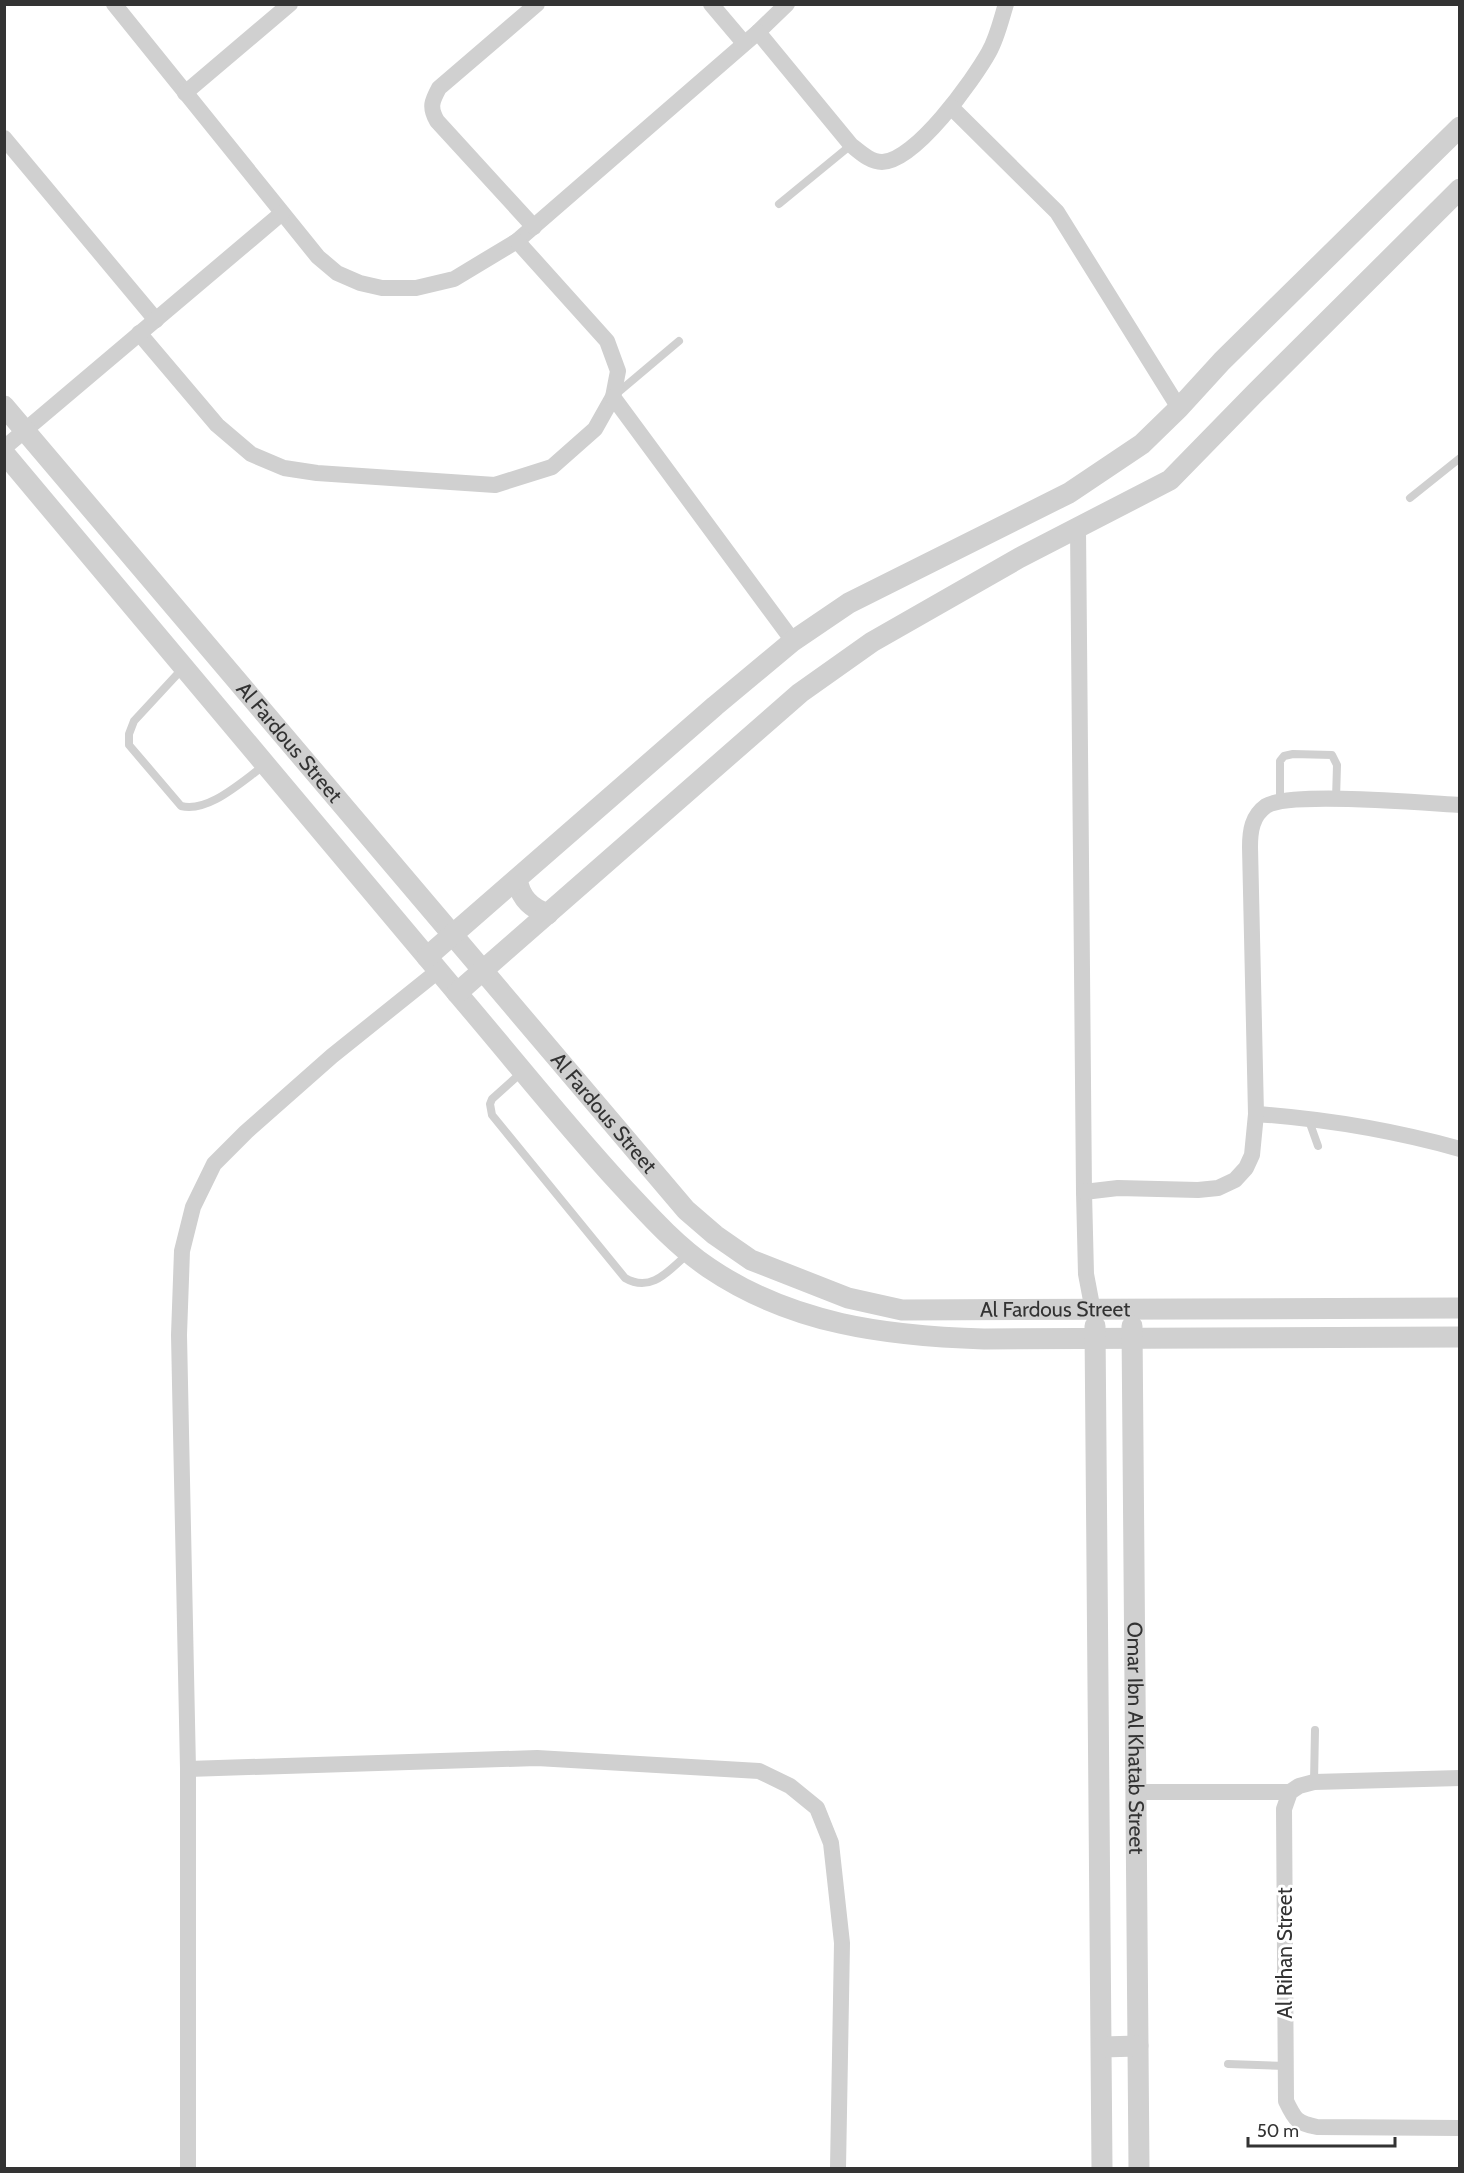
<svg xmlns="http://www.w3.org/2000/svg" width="1464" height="2173" font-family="Cabin,sans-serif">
<rect width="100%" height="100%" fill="#fff"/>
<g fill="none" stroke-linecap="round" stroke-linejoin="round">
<g stroke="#d0d0d0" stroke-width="8">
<path d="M779,204L851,145"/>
<path d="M615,395L679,341"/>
<path d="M1410,498L1460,458"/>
<path d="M184,667L134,721L129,734V745L181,806C209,813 242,781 265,765"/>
<path d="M1280,800V761L1284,756L1293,754L1332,755L1337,765L1336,799"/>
<path d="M522,1072L492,1099L490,1104L492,1115L625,1278C652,1294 670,1269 690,1252"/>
<path d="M1308,1118L1318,1146"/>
<path d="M1314,1782L1315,1730"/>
<path d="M1228,2064L1286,2066"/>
</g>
<g stroke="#d0d0d0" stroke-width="16">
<path d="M114,4L318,257L337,273L360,283L382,288H416L454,279L517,241L758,32L787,4"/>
<path d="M711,4L744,43"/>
<path d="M758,32L851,145C860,152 870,162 882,162C915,162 974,79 989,52C997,38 1001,20 1006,4"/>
<path d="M185,93L290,4"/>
<path d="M952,108L1057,212L1179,408"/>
<path d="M4,138L156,320"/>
<path d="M534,227L437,121C429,107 432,101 439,88L537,4"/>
<path d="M139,333L217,425L251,454L284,468L317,473L495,485L552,467L595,429L613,397L618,371L607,341L517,241"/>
<path d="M613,397L793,641"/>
<path d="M4,448L282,213"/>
<path d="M1078,528L1084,1192L1086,1274L1093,1311"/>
<path d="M1256,1114C1326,1119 1392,1130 1460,1149"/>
<path d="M1084,1192L1118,1188L1198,1190L1218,1188L1235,1180L1246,1168L1252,1155L1256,1114L1250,847C1250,831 1252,816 1266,806C1289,791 1425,803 1460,805"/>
<path d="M188,1769L537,1758L759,1771L790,1786L817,1808L831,1843L842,1943L838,2168"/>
<path d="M1460,1778L1314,1782L1299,1786L1290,1792L1284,1809L1286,2101C1295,2120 1297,2123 1317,2127L1460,2128"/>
<path d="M1136,1792H1290"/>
<path d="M188,2168V1769L179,1335L182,1251L193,1207L214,1164L246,1132L332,1056L438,971"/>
</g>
<g stroke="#d0d0d0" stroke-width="21">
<path id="s1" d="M4,406L686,1210L715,1235L751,1260L848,1298L902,1310L1460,1308"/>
<path d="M4,453C158,635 310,818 463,1000C515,1061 565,1124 619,1183C646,1212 675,1245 709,1268C792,1324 886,1336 984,1339L1460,1337"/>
<path d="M517,879C520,897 530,908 548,914"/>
<path d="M427,957L715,706L793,641L849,603L1069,493L1142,444L1179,408L1222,361L1460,127"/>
<path d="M457,993L800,693L872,642L1019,558L1170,480L1255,393L1460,189"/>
<path d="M1095,1326L1102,2168"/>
<path id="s2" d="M1132,1326L1139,2168"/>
<path d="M1102,2047L1138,2046"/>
</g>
</g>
<g text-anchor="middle" stroke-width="6" stroke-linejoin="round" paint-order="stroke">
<g font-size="21" fill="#333" stroke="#fff">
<text dy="7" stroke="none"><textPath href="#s1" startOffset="441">Al Fardous Street</textPath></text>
<text dy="7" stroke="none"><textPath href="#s1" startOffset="927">Al Fardous Street</textPath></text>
<text dy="7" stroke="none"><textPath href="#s1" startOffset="1449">Al Fardous Street</textPath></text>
<text dy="7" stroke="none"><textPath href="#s2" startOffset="412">Omar Ibn Al Khatab Street</textPath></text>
<text transform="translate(1285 1953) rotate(-90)" y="7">Al Rihan Street</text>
</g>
</g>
<rect width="1464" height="2173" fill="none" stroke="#333333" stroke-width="12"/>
<path d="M1248 2137v9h147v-9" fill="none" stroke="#333333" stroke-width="3"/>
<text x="1257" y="2137" font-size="18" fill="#333333" stroke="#ffffff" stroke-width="4.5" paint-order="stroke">50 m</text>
</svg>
